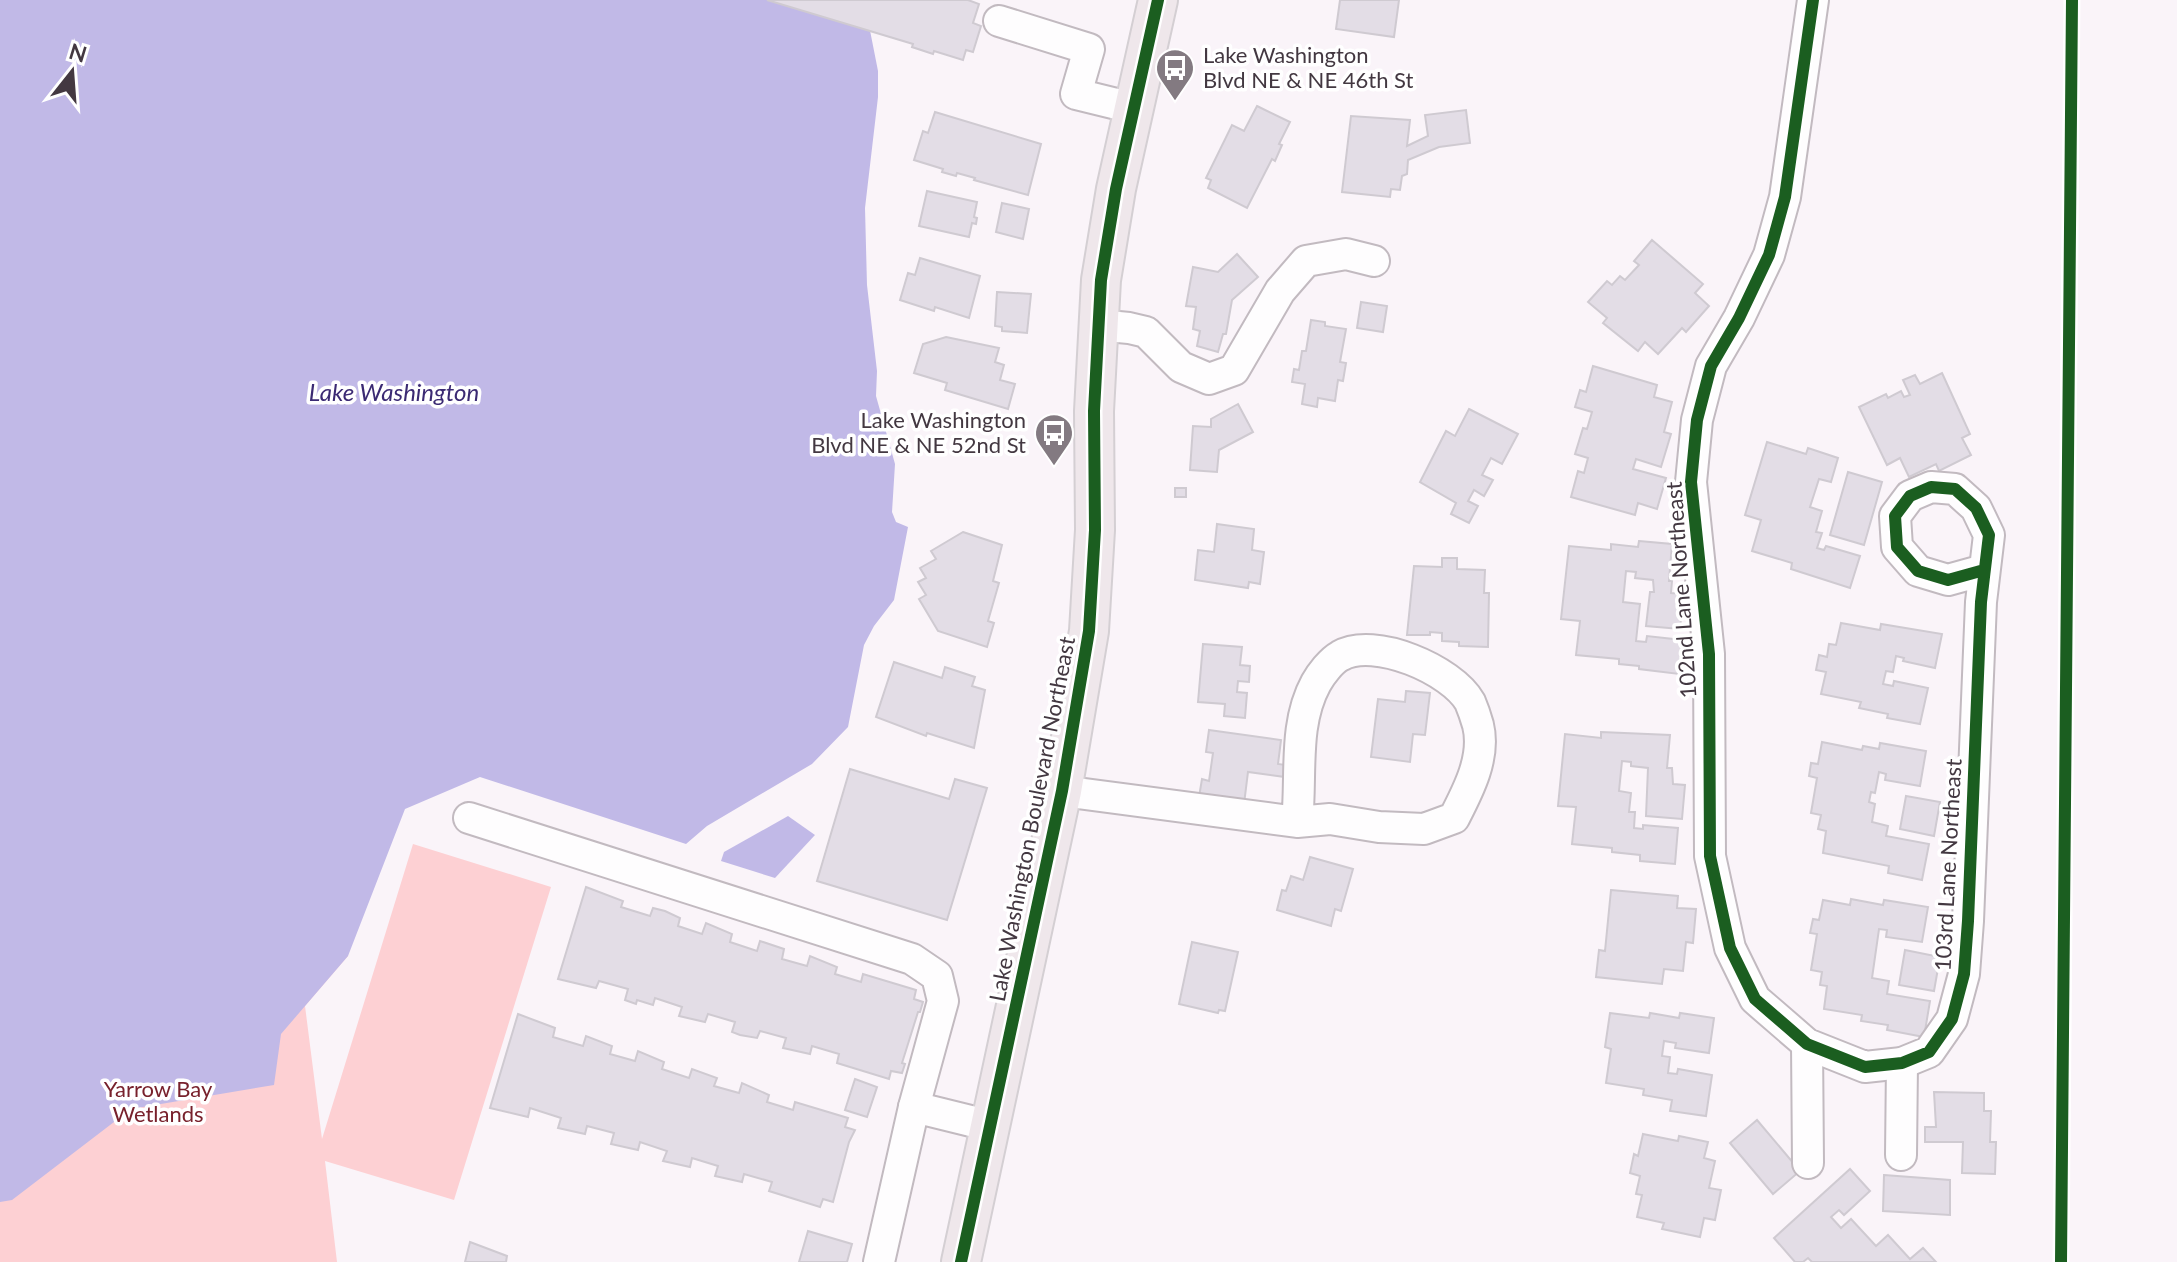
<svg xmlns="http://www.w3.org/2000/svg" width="2177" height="1262" font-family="Lato,sans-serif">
<rect width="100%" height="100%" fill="#faf4f9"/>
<path fill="#fdd0d3" d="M0,838L348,956L305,1006L322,1139L413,844L551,887L454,1200L325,1161L337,1262H0Z"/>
<g fill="#c1b9e7">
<path d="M0,0H864L878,71V97L865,208L867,285L877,371L876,396L895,464L892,512L896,522L908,527L894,600L874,626L864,645L848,727L812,764L707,826L686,844L480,777L405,809L348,956L281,1034L274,1085L131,1109L12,1200L0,1202Z"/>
<path d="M788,816L815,835L775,878L721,861L724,852Z"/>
</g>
<g fill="#e3dde6" stroke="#cfcad1" stroke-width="2">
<path d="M767,0H968L979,4L973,23L981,26L973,52L966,50L963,60L934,51L933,54L912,47L913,44Z"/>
<path d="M1340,0H1399L1394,37L1336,29Z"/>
<path d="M1257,106L1290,122L1279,144L1282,145L1275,161L1272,159L1247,208L1208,188L1211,180L1206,178L1232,125L1244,131Z"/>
<path d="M1466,110L1470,143L1439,147L1408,160L1407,174L1402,176L1400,190L1391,189L1390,197L1342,192L1351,116L1410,120L1407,146L1428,136L1425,115Z"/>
<path d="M935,112L1041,144L1028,195L974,180L975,178L957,173L956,176L942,172L943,169L914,160L923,131L928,133Z"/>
<path d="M927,191L977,202L974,217L977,218L976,224L972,223L969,237L919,226Z"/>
<path d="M1002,203L1029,209L1023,239L996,232Z"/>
<path d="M1652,240L1703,284L1695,293L1709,306L1686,332L1682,328L1658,354L1645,342L1638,351L1603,323L1607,318L1588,302L1607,281L1612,285L1620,276L1625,280L1639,265L1634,261Z"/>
<path d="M1237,254L1258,277L1232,300L1226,334H1223L1218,352L1197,346L1200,331L1193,329L1196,307L1186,306L1193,267L1218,272Z"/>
<path d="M920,258L980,276L969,318L935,307L934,311L900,300L908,273L915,275Z"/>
<path d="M997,292L1031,294L1027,333L1002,331V327L995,326Z"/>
<path d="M1361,302L1387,306L1383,332L1357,328Z"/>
<path d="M1311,320L1325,322V326L1346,329L1340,362L1346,363L1343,381L1338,380L1335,401L1318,398L1317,407L1302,404L1305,384L1292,382L1294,369L1299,370L1302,351H1306Z"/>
<path d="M946,337L999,348L995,362L1004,365L1000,380L1015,384L1008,409L945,390L947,383L914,373L923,344Z"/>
<path d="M1593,366L1657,385L1654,397L1672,402L1664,432L1671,434L1661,467L1636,459L1633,469L1666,478L1657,509L1638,503L1635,515L1571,497L1578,471L1584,473L1588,458L1575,454L1583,428L1587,429L1592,412L1575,407L1580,390L1586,392Z"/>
<path d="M1942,373L1970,434L1962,438L1971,455L1939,471L1936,464L1909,477L1900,458L1887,465L1859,407L1886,394L1888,398L1901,391L1904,397L1910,395L1903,380L1915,375L1920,384Z"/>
<path d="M1238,404L1253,432L1219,450L1217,472L1190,470L1193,426L1211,427V419Z"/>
<path d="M1469,409L1518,434L1502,464L1491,458L1482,475L1493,480L1484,496L1474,490L1468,501L1478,506L1469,523L1451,514L1456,503L1420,482L1446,431L1455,436Z"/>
<path d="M1767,442L1806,454L1808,448L1838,458L1831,482L1819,479L1810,507L1822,511L1816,532L1822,533L1817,548L1824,550L1826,546L1860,556L1850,588L1791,569L1792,563L1752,551L1761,520L1745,515Z"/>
<path d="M1848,472L1882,482L1864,545L1830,535Z"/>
<rect x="1175" y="488" width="11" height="9"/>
<path d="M1217,524L1254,529L1252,550L1264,552L1260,584L1249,582L1248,588L1195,580L1198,550L1214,552Z"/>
<path d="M963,532L1002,545L993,581L999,583L988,621L994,623L987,647L938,631L919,599L926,595L918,582L926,578L920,568L936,559L931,551Z"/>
<path d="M1639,541L1672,544L1669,581H1672L1671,593L1684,594L1680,629L1646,626L1650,592H1654L1653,580L1635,578L1636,572L1626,571L1623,602L1640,604L1636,641L1646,642L1647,636L1682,640L1679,674L1639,669V666L1619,664V659L1576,655L1580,621L1561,619L1569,546L1611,550V544L1638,547Z"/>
<path d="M1442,558H1457V569L1485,570L1484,593H1489L1488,647L1459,646V642L1442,641V633L1430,632V635H1407L1414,566L1442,567Z"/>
<path d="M1841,623L1880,630L1881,624L1942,634L1935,668L1903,661L1904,658L1896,656L1893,672L1886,671L1883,684L1893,686L1894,681L1928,688L1920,724L1887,718L1888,714L1859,708L1861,702L1821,694L1826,672L1816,670L1819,655L1827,657L1829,644L1836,645Z"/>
<path d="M1203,644L1242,647L1240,665L1250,666L1249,682L1238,681L1237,692L1247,693L1245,718L1224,716L1225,704L1198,702Z"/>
<path d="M894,662L942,678L945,667L975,677L972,686L985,690L974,748L927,733L926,736L876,717Z"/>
<path d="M1406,691L1430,693L1425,735L1413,734L1410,762L1371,757L1378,699L1405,702Z"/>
<path d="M1209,730L1281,740L1278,764L1286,765L1285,777L1248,772L1244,804L1199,797L1202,779L1209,781L1213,753L1206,752Z"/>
<path d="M1601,732L1670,735L1667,768H1672L1673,784L1685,785L1682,819L1646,816L1648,768L1631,766V762L1622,761L1619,791L1631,793L1629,812H1635L1634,828L1643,829V825L1678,828L1675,864L1640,861V855L1612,852V848L1572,844L1576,807L1558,806L1565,734L1601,738Z"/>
<path d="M1822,742L1862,750L1863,746L1879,749L1880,743L1926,751L1920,786L1885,780L1886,774L1879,772L1875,793L1871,792L1869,802L1875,804L1872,822L1888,826L1886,836L1929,844L1922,880L1888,873L1889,866L1823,853L1826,831L1818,829L1821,815L1811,813L1817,778L1809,776L1811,763L1818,764Z"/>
<path d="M850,769L949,799L955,779L987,788L947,920L817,881Z"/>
<path d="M1906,796L1940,802L1934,836L1900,829Z"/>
<path d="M1310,857L1353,869L1341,911L1335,909L1331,926L1277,910L1282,890L1286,891L1291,876L1303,880Z"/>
<path d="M586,887L623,901L621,907L650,916L653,908L665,911L680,918L678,926L702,934L706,923L732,934L730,942L757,951L760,941L784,949L782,959L807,966L810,956L837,967L835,974L861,982L863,974L916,990L914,999L923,1002L920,1012H918L902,1063L905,1064L902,1073L891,1071L889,1079L837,1063L839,1054L812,1046L810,1054L783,1048L786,1038L760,1031L757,1038L740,1035L732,1032L735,1022L708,1014L705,1022L679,1016L682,1007L655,998L653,1005L637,1000L636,1004L625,1000L628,989L599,981L596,988L558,979Z"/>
<path d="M1611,890L1678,896L1677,908L1696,909L1693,943L1686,942L1683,971L1664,969L1662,984L1596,977L1599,950L1605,951Z"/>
<path d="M1851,899L1883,905L1884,900L1928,907L1922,942L1886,937L1887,930L1879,929L1872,978L1889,981L1887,994L1930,1001L1924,1037L1887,1030L1888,1025L1861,1021L1862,1015L1824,1009L1827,986L1820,985L1822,972L1811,970L1817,934L1810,933L1813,919L1819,920L1823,900L1850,905Z"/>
<path d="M1192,942L1238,952L1225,1011L1219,1010L1218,1013L1179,1004Z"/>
<path d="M1905,950L1940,957L1934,991L1899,985Z"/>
<path d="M1610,1013L1649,1018L1650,1013L1679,1018L1680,1013L1714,1018L1709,1053L1675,1048L1676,1043L1664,1041L1662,1056L1670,1057L1668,1073L1677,1074L1678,1069L1712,1075L1706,1116L1670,1111L1672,1100L1643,1095L1644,1089L1606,1083L1611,1049L1605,1047Z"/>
<path d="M518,1014L555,1028L553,1037L583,1046L586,1036L612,1046L610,1054L635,1061L638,1051L664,1062L662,1069L689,1078L692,1069L717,1078L714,1086L739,1093L742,1083L769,1095L767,1102L793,1110L795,1102L848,1118L845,1127L855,1130L849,1142L833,1202L823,1199L820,1207L769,1191L772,1182L744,1174L742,1182L715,1176L718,1166L692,1158L690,1167L663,1161L667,1151L640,1142L638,1150L611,1144L614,1133L587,1126L585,1134L558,1128L561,1118L530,1108L528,1117L490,1108Z"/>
<path d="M855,1079L877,1087L867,1117L845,1110Z"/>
<path d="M1934,1092L1984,1093V1111H1991L1990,1142H1996L1995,1174L1962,1173L1963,1142H1925V1127H1936Z"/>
<path d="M1757,1120L1800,1171L1773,1194L1730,1143Z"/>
<path d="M1643,1134L1678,1141L1679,1136L1708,1142L1704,1158L1715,1161L1709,1188L1721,1190L1715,1220L1704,1218L1700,1237L1662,1229L1664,1223L1637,1217L1642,1195L1636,1194L1640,1176L1630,1173L1634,1154L1638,1156Z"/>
<path d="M1850,1169L1870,1191L1844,1215L1839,1210L1831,1217L1841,1228L1851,1219L1876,1246L1888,1235L1910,1259L1923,1248L1936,1262H1812L1808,1258L1803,1262H1795L1774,1238Z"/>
<path d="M1884,1175L1950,1180V1215L1883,1211Z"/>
<path d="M808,1231L852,1244L847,1262H799Z"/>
<path d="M470,1242L507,1256L506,1262H465Z"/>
</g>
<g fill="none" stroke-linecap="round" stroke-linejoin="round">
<defs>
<g id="minor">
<path d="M1813,0L1785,197L1769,255L1739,318L1711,366L1697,420L1691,482L1709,654L1710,856L1730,948L1755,999L1807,1044L1865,1067L1902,1063L1929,1052L1952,1019L1964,974L1968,921L1981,602L1989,535L1976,508L1955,489L1931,487L1910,496L1895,516L1897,547L1918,571L1948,580L1984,570"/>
<path d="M999,21L1089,49L1076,94L1133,108"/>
<path d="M1097,325L1129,328L1146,332L1181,367L1209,379L1234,370L1280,291L1306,261L1346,254L1374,261"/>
<path d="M1062,791L1297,822C1302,776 1293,725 1316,683C1321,674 1331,661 1340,656C1374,636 1452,670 1470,702C1473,709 1476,718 1478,725C1486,757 1468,791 1454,818L1424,829L1379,827L1330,819L1297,822"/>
<path d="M469,818L912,959L937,976L943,1001L914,1107"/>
<path d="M1807,1044L1808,1163"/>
<path d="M1901,1155L1902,1063"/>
<path d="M879,1262L914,1107L991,1126"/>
</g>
<path id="major" d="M961,1262L1062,791L1089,631L1095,530L1094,411L1101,280L1116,189L1158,0"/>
</defs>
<use href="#minor" stroke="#c2bac0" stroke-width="34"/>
<use href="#major" stroke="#d4cfd3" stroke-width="42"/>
<use href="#minor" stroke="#fefdfe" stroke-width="30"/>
<use href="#major" stroke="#efe7eb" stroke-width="38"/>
<defs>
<g id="cycleway">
<path d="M1813,0L1785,197L1769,255L1739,318L1711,366L1697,420L1691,482L1709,654L1710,856L1730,948L1755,999L1807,1044L1865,1067L1902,1063L1929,1052L1952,1019L1964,974L1968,921L1981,602L1989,535L1976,508L1955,489L1931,487L1910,496L1895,516L1897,547L1918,571L1948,580L1984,570"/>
<path d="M961,1262L1062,791L1089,631L1095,530L1094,411L1101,280L1116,189L1158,0"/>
<path d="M2061,1262L2072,0"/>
</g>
</defs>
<use href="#cycleway" stroke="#fff" stroke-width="17"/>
<use href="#cycleway" stroke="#1b5e20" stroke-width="12"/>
</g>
<defs>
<symbol id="bus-pin" viewBox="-11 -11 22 30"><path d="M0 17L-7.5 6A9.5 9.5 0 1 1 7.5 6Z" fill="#837a81" stroke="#fff"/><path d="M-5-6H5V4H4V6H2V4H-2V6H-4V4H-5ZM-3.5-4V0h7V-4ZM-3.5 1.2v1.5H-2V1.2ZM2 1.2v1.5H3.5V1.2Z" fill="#fff"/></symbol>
</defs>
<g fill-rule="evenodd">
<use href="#bus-pin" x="1153" y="46" width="44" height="60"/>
<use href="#bus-pin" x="1032" y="411" width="44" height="60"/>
</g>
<g text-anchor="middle" stroke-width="7" stroke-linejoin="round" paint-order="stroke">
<g font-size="22" fill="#433841" stroke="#fff" text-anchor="start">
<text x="1203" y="63">Lake Washington<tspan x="1203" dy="25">Blvd NE &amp; NE 46th St</tspan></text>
<text x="1026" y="428" text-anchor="end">Lake Washington<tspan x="1026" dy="25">Blvd NE &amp; NE 52nd St</tspan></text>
</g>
<g font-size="22" fill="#433841" stroke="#fff">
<text transform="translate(1681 590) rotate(-94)" y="8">102nd Lane Northeast</text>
<text transform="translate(1032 819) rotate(-79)" y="8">Lake Washington Boulevard Northeast</text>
<text transform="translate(1948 865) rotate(-87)" y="8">103rd Lane Northeast</text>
</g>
<g font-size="22" fill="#78212c" stroke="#fff">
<text x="158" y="1097">Yarrow Bay<tspan x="158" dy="25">Wetlands</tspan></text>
</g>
<g font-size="24" font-style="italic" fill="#3b2a73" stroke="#fff">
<text x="394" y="401">Lake Washington</text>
</g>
</g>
<g transform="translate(72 72) rotate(17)" stroke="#ffffff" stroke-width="6" paint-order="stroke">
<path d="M0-6L14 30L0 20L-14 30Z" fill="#433841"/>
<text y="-12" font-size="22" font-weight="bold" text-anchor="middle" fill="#433841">N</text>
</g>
</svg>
